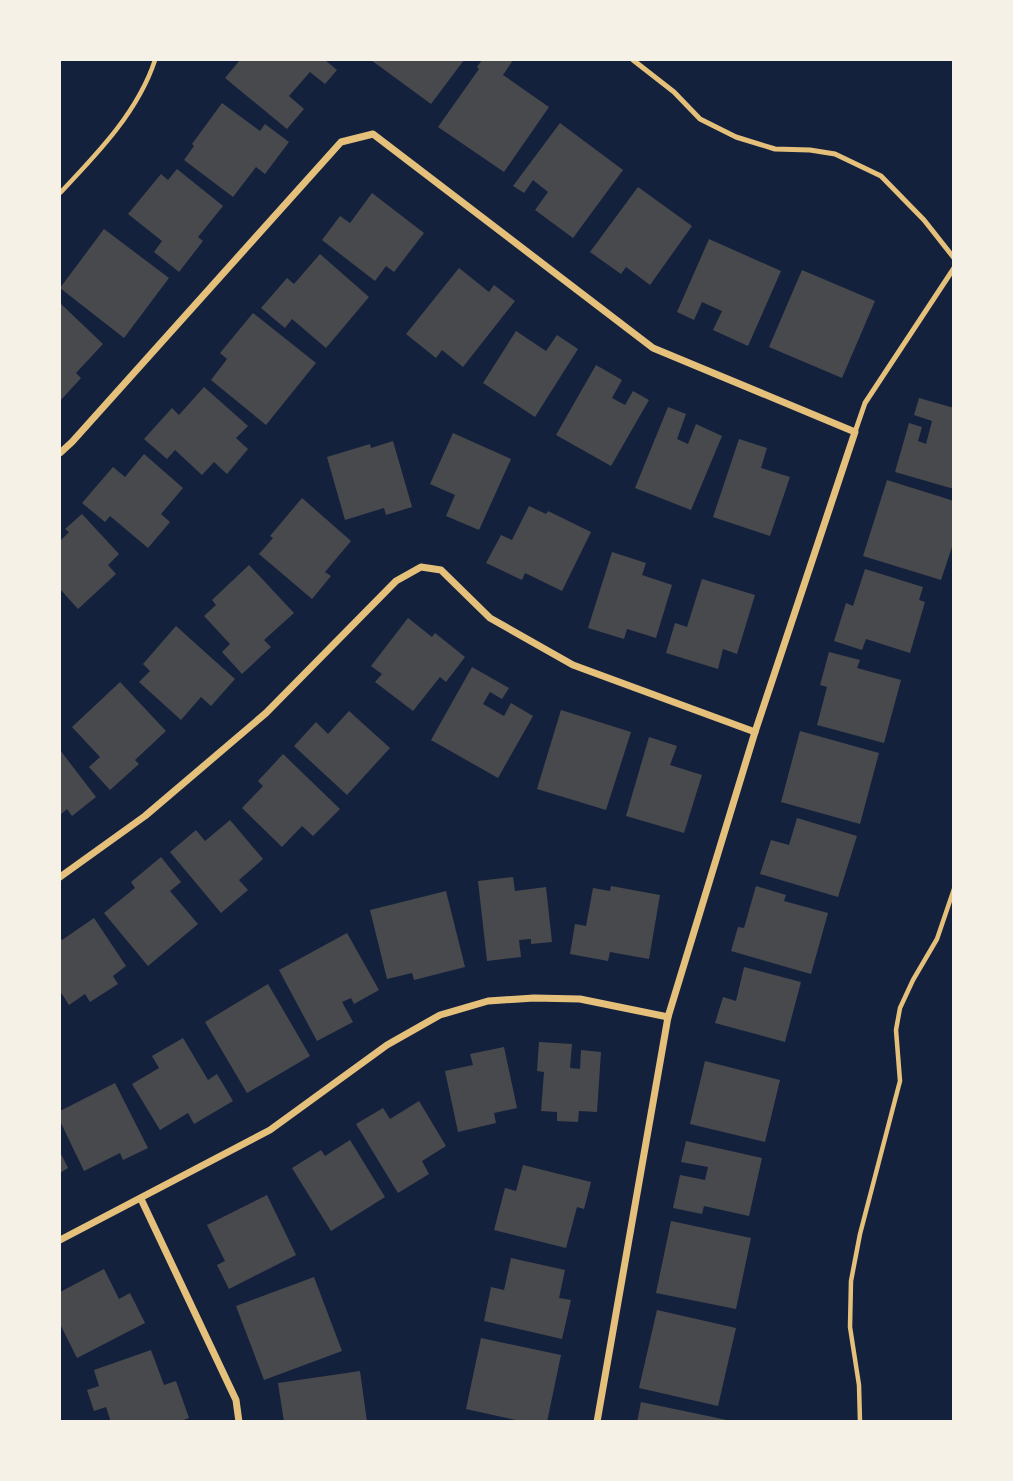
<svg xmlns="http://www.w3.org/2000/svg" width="1013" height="1481" font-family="'Playfair Display',serif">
<rect width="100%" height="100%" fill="#14213d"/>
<g fill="#48494c">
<path d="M240,60H325L337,70L325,84L310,72L289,96L304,109L287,129L225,78Z"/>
<path d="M371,60H464L431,104Z"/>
<path d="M482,60H513L503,75L549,107L504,172L438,127L479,69L477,67Z"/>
<path d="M222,103L260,131L265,124L289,142L265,174L256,167L233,197L184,160L194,146L192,144Z"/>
<path d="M560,123L623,170L573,238L535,210L548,192L533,180L524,193L513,186Z"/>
<path d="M177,169L223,206L198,237L203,241L179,272L154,252L162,241L128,214L161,174L168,180Z"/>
<path d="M638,187L692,226L650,285L626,267L621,274L590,252Z"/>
<path d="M372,193L424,233L394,272L386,266L375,281L322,240L340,216L350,223Z"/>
<path d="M104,229L169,278L124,338L60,288Z"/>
<path d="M709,239L781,271L748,346L713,330L722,311L702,302L694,320L677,312Z"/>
<path d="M320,254L369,297L326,348L292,319L285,328L261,308L287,278L294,284Z"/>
<path d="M459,268L489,292L494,285L515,301L463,367L442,350L436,358L406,334Z"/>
<path d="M802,270L875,301L842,378L769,347Z"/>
<path d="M60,303L103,344L76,373L81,378L60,401Z"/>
<path d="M253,313L316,363L266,425L211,380L227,359L220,353Z"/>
<path d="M516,331L546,351L557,335L578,349L535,417L483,383Z"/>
<path d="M596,365L622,380L612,398L625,405L633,391L649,400L611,466L556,435Z"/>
<path d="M204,387L248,426L236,438L248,449L227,474L214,462L202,475L175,450L167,459L144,439L172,408L179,415Z"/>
<path d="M919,398L954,408V489L895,472L909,423L922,427L918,441L926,444L932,421L914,415Z"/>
<path d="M668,407L686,414L677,439L688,444L696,424L722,436L691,510L635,488Z"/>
<path d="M453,433L511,459L479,530L446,516L455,495L430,484Z"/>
<path d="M739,439L767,448L761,468L790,477L770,536L713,517Z"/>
<path d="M393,441L412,507L386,515L384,508L345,520L327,457L370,444L371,448Z"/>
<path d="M144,454L183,488L161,514L170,522L148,548L110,516L105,522L82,503L113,467L125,477Z"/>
<path d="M887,480L954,501V541L941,580L863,556Z"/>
<path d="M302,498L351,541L325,572L331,576L312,599L259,554L273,538L270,536Z"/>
<path d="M529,506L546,514L548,511L591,532L562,591L525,573L522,580L486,563L501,535L512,540Z"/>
<path d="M82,514L119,554L108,565L116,574L78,609L60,589V541L69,532L65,529Z"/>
<path d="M612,552L646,563L642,575L672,585L656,638L627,629L624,639L588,628Z"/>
<path d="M249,565L294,613L264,640L271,647L242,674L222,652L230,644L204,616L216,605L212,600Z"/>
<path d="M865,569L923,587L919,600L925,602L910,653L866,639L862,650L834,641L846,603L853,606Z"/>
<path d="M702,579L755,595L737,654L723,649L718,669L666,653L675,623L687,627Z"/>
<path d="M408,618L432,637L435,633L465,657L446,682L440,677L413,711L375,682L382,674L371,666Z"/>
<path d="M176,626L235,679L211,706L201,697L181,720L139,682L150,671L143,664Z"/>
<path d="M829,652L860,660L857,668L901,680L884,743L817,725L827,687L820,685Z"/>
<path d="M472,667L509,688L502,699L490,692L483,704L504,716L511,703L533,716L498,778L431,740Z"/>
<path d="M120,682L166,731L135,760L139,764L110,790L89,767L100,757L72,727Z"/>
<path d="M561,710L631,732L606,810L537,789Z"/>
<path d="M349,711L390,748L347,795L294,746L316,722L328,734Z"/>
<path d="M800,731L879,753L860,824L781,802Z"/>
<path d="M649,737L677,746L670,765L702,775L684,833L626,816Z"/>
<path d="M60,750L96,797L72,816L67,809L60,815Z"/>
<path d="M283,754L340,809L313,836L302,826L282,847L242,808L263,786L258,781Z"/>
<path d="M797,818L857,836L838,897L760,874L771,840L789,845Z"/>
<path d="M230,820L263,859L239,880L248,890L221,913L170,852L196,830L205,841Z"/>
<path d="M161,857L181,882L170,891L198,924L148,966L104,913L135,888L131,882Z"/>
<path d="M513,877L515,891L546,887L552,942L531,944V939L519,940L521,957L487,961L478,881Z"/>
<path d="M611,886L660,895L649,959L610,952L608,961L570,954L575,924L586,926L593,888L610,891Z"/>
<path d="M756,886L786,895L784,901L828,913L811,974L731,951L738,927L744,928Z"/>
<path d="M446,891L465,967L414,980L412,973L387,979L370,910Z"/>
<path d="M94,918L126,966L113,976L118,984L90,1002L85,994L69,1005L60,991V937L62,940Z"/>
<path d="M347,933L379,990L354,1004L351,998L342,1002L353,1022L317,1041L279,970Z"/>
<path d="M744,967L801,982L785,1042L715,1023L723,997L736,1001Z"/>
<path d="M268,984L310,1056L247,1093L205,1022Z"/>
<path d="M183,1038L208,1080L217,1074L233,1101L194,1124L188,1113L160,1130L132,1084L159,1068L152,1056Z"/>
<path d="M539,1042L572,1044L570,1068L580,1069L581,1050L601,1052L597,1112L579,1111L578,1122L557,1121V1112L541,1111L544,1072L537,1071Z"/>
<path d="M504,1047L517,1108L494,1113L496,1123L458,1132L445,1071L473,1065L470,1054Z"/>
<path d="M705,1061L780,1080L765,1142L690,1124Z"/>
<path d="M115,1083L148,1148L123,1160L120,1153L84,1171L60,1121V1111Z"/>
<path d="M419,1101L446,1146L422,1161L429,1174L398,1193L356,1124L383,1108L390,1119Z"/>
<path d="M350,1140L385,1197L331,1231L292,1168L321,1150L325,1156Z"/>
<path d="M686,1141L762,1158L749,1216L704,1206L702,1214L673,1208L680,1175L705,1180L708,1167L681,1162Z"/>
<path d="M60,1152L68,1168L60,1173Z"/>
<path d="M523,1165L591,1182L584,1209L577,1207L566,1248L494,1230L505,1188L516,1191Z"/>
<path d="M267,1195L296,1255L229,1289L217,1265L225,1261L207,1225Z"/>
<path d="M671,1221L751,1238L736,1309L656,1293Z"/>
<path d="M511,1258L565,1270L559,1298L571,1300L562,1339L484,1321L491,1287L504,1290Z"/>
<path d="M104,1269L119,1299L130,1293L145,1323L77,1358L60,1324V1292Z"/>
<path d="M314,1277L342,1351L264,1380L236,1306Z"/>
<path d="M657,1310L736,1328L718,1406L639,1388Z"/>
<path d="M481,1338L561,1355L547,1422H525L466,1409Z"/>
<path d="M151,1350L164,1385L176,1381L189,1418L178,1422H111L106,1407L94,1411L87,1390L99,1386L94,1370Z"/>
<path d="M360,1371L367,1422H284L278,1383Z"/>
<path d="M641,1402L727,1420V1422H637Z"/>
</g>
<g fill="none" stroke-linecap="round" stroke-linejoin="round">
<g stroke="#e5c07b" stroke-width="4.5">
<path d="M60,193C97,154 138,112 155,60"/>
<path d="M860,1422L859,1385L850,1327L851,1281L860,1234L900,1081L896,1030L900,1008L913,980L937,939L954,889"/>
</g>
<g stroke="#e5c07b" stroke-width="5">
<path d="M633,60L674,92L700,119L736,137L775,149L810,150L835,154L881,176L924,220L954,258"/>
<path d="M855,432L865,403L954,268"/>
</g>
<g stroke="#e5c07b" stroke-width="7">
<path d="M60,453L72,442L341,142L373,134L653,348L855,432L755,732L668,1017L597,1422"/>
<path d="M60,877L145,816L266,713L396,581L421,567L441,570L490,618L573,665L755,732"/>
<path d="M141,1199L236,1400L239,1422"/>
<path d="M60,1240L270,1130L387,1045L440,1015L488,1001L534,998L580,999L668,1017"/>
</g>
</g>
<rect width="1013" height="1481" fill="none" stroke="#f6f1e7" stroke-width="122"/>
</svg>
